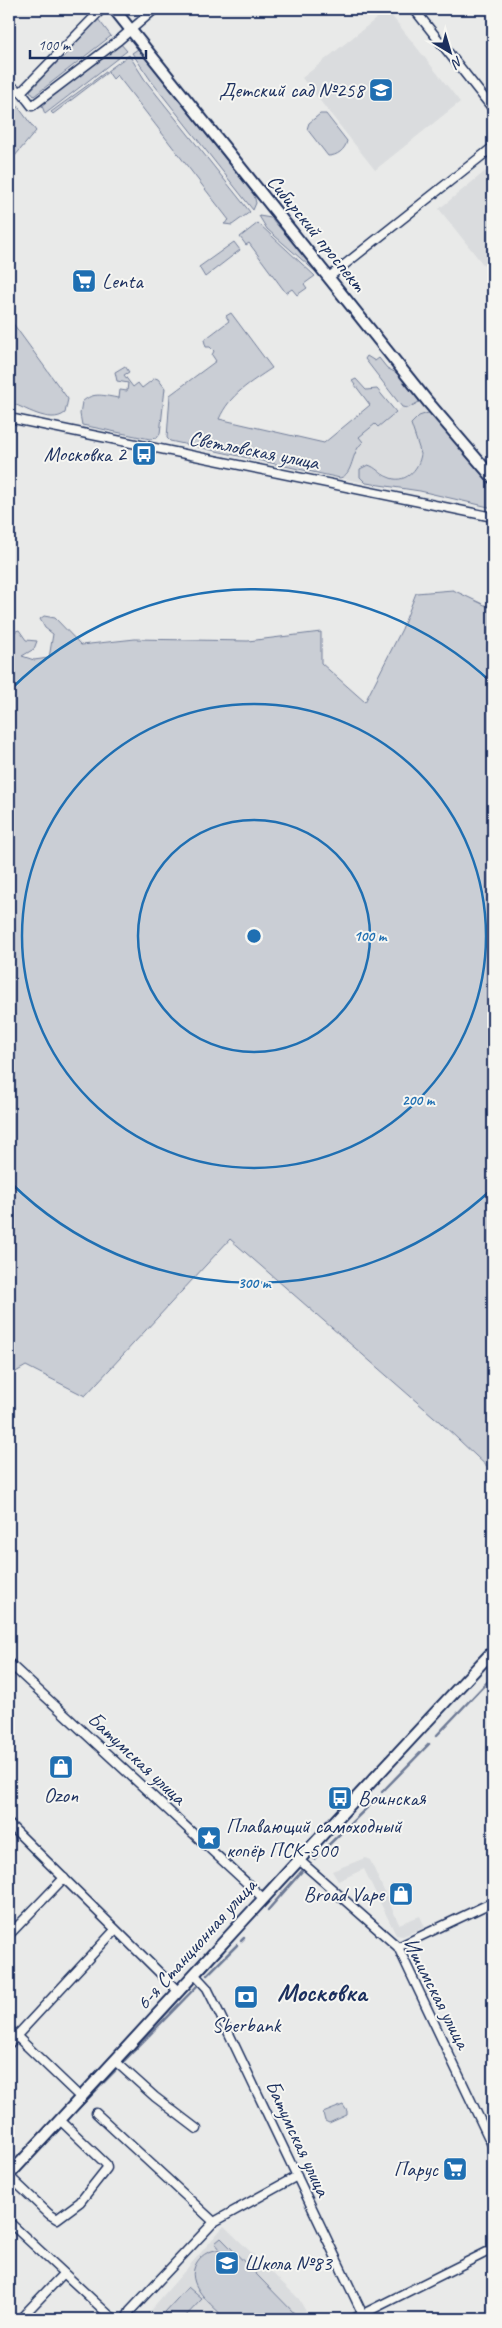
<svg xmlns="http://www.w3.org/2000/svg" width="502" height="2328" font-family="Caveat,sans-serif">
<rect width="100%" height="100%" fill="#e9eae9"/>
<filter id="ink" filterUnits="userSpaceOnUse"><feTurbulence type="fractalNoise" baseFrequency=".02" numOctaves="2"/><feDisplacementMap in="SourceGraphic" scale="10" xChannelSelector="R" yChannelSelector="G"/><feConvolveMatrix kernelMatrix="1 2 1 2 8 2 1 2 1" color-interpolation-filters="sRGB"/></filter>
<g filter="url(#ink)">
<g fill="#dadcde">
<path d="M387,10L460,102L375,170L302,78Z"/>
<path d="M493,165V277L439,209Z"/>
<path d="M419,398L433,415L425,414L419,447L420,460L412,473L399,479H393L373,467L363,480L366,483L340,478L348,474L359,437L375,424L378,427L402,407L408,408Z"/>
<path d="M365,1858L370,1860L399,1924L420,1916L425,1927L403,1936L396,1935L364,1869L338,1881L332,1871Z"/>
<path d="M224,2226L299,2299L310,2319H146L148,2313Z"/>
</g>
<g fill="#caced5" stroke="#727e9a">
<path d="M98,19L111,36L34,96L30,91Z"/>
<path d="M120,43L127,51L45,114L42,106L44,101Z"/>
<path d="M138,49L254,195L256,203L253,210L152,82L132,53Z"/>
<path d="M129,55L145,80L250,212L232,225L224,224L229,220L117,75L113,79L108,72L53,114L51,112Z"/>
<path d="M9,99L16,104L36,131L9,163Z"/>
<path d="M320,114H326L347,141C345,150 337,156 328,156L307,129L309,123Z"/>
<path d="M259,216L271,218L318,271L316,272L267,229Z"/>
<path d="M258,223L315,276L304,284L307,288L297,295L292,289L286,293L249,243L246,245L240,237Z"/>
<path d="M234,242L240,250L205,277L199,267Z"/>
<path d="M231,313L272,368C250,383 230,394 219,419L324,443L370,405L352,381L356,379L366,390L377,389L396,412L378,427L375,424L359,437L363,442C350,453 354,474 340,478L170,441L167,438L170,395L216,361L212,355L214,351L210,347H206L204,340L229,321L226,316Z"/>
<path d="M9,318L68,399L65,413C50,425 24,407 9,402Z"/>
<path d="M367,356L375,361L379,358L387,368L402,376L419,398V402L408,408L402,407L365,359Z"/>
<path d="M125,366L129,372L124,375L133,387L138,383L142,388L155,378L158,379L165,388L160,434L157,438L150,439L82,425L80,414L82,402C94,391 104,396 119,398L120,390L127,391L128,383L117,381L115,372Z"/>
<path d="M428,413L433,415L469,460L493,485V508L420,491L366,483L360,477V469L368,465C376,467 380,474 388,477C404,485 419,470 421,454L411,424L419,416Z"/>
<path d="M453,590L493,609V1472L441,1423L230,1239L85,1396L26,1366L9,1376V643L13,632L19,630L26,640L37,641L34,649L22,656L34,660L49,658L53,634L45,628L40,619L44,616L55,618L81,645L135,639L248,641L321,632V663L365,702L402,629L416,593Z"/>
<path d="M343,2105L347,2111V2115L329,2123L325,2121L323,2113Z"/>
<path d="M221,2238L300,2319H226C212,2305 183,2284 197,2262C203,2253 210,2251 220,2249L215,2243Z"/>
<path d="M188,2287L202,2299L183,2319H173L165,2312Z"/>
</g>
<g fill="none" stroke-linecap="round" stroke-linejoin="round">
<g stroke="#6c7995" stroke-width="2.5">
<path d="M437,1735L493,1676"/>
<path d="M382,1792L429,1744"/>
<path d="M314,1859L378,1797"/>
<path d="M268,1910L303,1870"/>
<path d="M241,1941L244,1938"/>
<path d="M207,1975L237,1945"/>
<path d="M124,2061L197,1986"/>
<path d="M71,2116L115,2071"/>
</g>
<defs>
<g id="minor">
<path d="M414,9L493,109"/>
<path d="M9,85L21,92L32,106L119,40L155,9"/>
<path d="M21,92L102,9"/>
<path d="M329,277L493,147"/>
<path d="M9,418L493,517"/>
<path d="M9,1663L263,1898"/>
<path d="M9,1824L179,1992"/>
<path d="M298,1859L398,1947L493,2147"/>
<path d="M9,1935L64,1878"/>
<path d="M398,1947L493,1902"/>
<path d="M195,1975L207,1988L213,2000L365,2319"/>
<path d="M9,2029L81,2098"/>
<path d="M9,2044L115,1930"/>
<path d="M115,2061L155,2097L197,2129"/>
<path d="M96,2113L214,2222"/>
<path d="M9,2176L49,2214L57,2219L80,2202L107,2168L106,2164L60,2120"/>
<path d="M9,2222L110,2316L117,2319"/>
<path d="M20,2319L63,2274"/>
<path d="M126,2319L130,2311L214,2222L297,2176"/>
<path d="M353,2319L493,2249"/>
</g>
<g id="major">
<path d="M114,9L428,402L493,478"/>
<path d="M9,2175C171,2001 330,1824 493,1651"/>
</g>
</defs>
<use href="#minor" stroke="#1b2f5e" stroke-width="11"/>
<use href="#major" stroke="#1b2f5e" stroke-width="14"/>
<use href="#minor" stroke="#f6f6f2" stroke-width="8"/>
<use href="#major" stroke="#f6f6f2" stroke-width="10"/>
</g>
</g>
<g fill="none" stroke="#1f6fb2" stroke-width="2.5">
<circle cx="254" cy="936" r="116"/>
<circle cx="254" cy="936" r="232"/>
<path d="M493 1188A347 347 0 0 1 11 1183M11 689A347 347 0 0 1 493 684"/>
</g>
<defs>
<symbol id="school-square" viewBox="-11 -11 22 22"><rect x="-9" y="-9" width="18" height="18" rx="4" fill="#1f6fb2" stroke="#f6f6f2"/><path d="M0-5L7-2L0 1L-7-2ZM-4 1L0 2.5L4 1V4Q0 6-4 4Z" fill="#fff"/></symbol>
<symbol id="supermarket-square" viewBox="-11 -11 22 22"><rect x="-9" y="-9" width="18" height="18" rx="4" fill="#1f6fb2" stroke="#f6f6f2"/><path d="M-6-5.5h2.5l.6 2H6L4.5 2H-2.5L-4.4-4H-6ZM-1.5 3.2a1.3 1.3 0 1 0 .1 0ZM3 3.2a1.3 1.3 0 1 0 .1 0Z" fill="#fff"/></symbol>
<symbol id="bus-square" viewBox="-11 -11 22 22"><rect x="-9" y="-9" width="18" height="18" rx="4" fill="#1f6fb2" stroke="#f6f6f2"/><path d="M-5-6H5V4H4V6H2V4H-2V6H-4V4H-5ZM-3.5-4V0h7V-4ZM-3.5 1.2v1.5H-2V1.2ZM2 1.2v1.5H3.5V1.2Z" fill="#fff"/></symbol>
<symbol id="shop-square" viewBox="-11 -11 22 22"><rect x="-9" y="-9" width="18" height="18" rx="4" fill="#1f6fb2" stroke="#f6f6f2"/><path d="M-5-2.5h2.3a2.7 3.5 0 0 1 5.4 0H5L5.5 6h-11ZM-1.5-2.5h3a1.5 2.3 0 0 0-3 0Z" fill="#fff"/></symbol>
<symbol id="sight-square" viewBox="-11 -11 22 22"><rect x="-9" y="-9" width="18" height="18" rx="4" fill="#1f6fb2" stroke="#f6f6f2"/><path d="M0-6L1.8-2.2L6-1.7L2.9 1.2L3.7 5.4L0 3.3L-3.7 5.4L-2.9 1.2L-6-1.7L-1.8-2.2Z" fill="#fff"/></symbol>
<symbol id="bank-square" viewBox="-11 -11 22 22"><rect x="-9" y="-9" width="18" height="18" rx="4" fill="#1f6fb2" stroke="#f6f6f2"/><path d="M-6-4H6V4H-6ZM0-2.3a2.3 2.3 0 1 0 0 4.6a2.3 2.3 0 1 0 0-4.6Z" fill="#fff"/></symbol>
</defs>
<g fill-rule="evenodd">
<use href="#school-square" x="367" y="76" width="28" height="28"/>
<use href="#supermarket-square" x="70" y="267" width="28" height="28"/>
<use href="#bus-square" x="130" y="440" width="28" height="28"/>
<use href="#shop-square" x="47" y="1753" width="28" height="28"/>
<use href="#bus-square" x="326" y="1784" width="28" height="28"/>
<use href="#sight-square" x="195" y="1824" width="28" height="28"/>
<use href="#shop-square" x="387" y="1880" width="28" height="28"/>
<use href="#bank-square" x="232" y="1983" width="28" height="28"/>
<use href="#supermarket-square" x="441" y="2155" width="28" height="28"/>
<use href="#school-square" x="213" y="2249" width="28" height="28"/>
</g>
<g text-anchor="middle" stroke-width="4" stroke-linejoin="round" paint-order="stroke">
<g font-size="21" fill="#1b2f5e" stroke="#f6f6f2" text-anchor="end">
<text x="364" y="97">Детский сад №258</text>
<text x="102" y="288" text-anchor="start">Lenta</text>
<text x="126" y="461">Московка 2</text>
<text x="61" y="1802" text-anchor="middle">Ozon</text>
<text x="358" y="1805" text-anchor="start">Воинская</text>
<text x="226" y="1833" text-anchor="start">Плавающий самоходный<tspan x="226" dy="24">копёр ПСК-500</tspan></text>
<text x="384" y="1901">Broad Vape</text>
<text x="246" y="2032" text-anchor="middle">Sberbank</text>
<text x="438" y="2176">Парус</text>
<text x="244" y="2270" text-anchor="start">Школа №83</text>
</g>
<g font-size="21" fill="#1b2f5e" stroke="#f6f6f2">
<text transform="translate(317 233) rotate(51)" y="7">Сибирский проспект</text>
<text transform="translate(254 450) rotate(11)" y="7">Светловская улица</text>
<text transform="translate(137 1758) rotate(43)" y="7">Батумская улица</text>
<text transform="translate(196 1944) rotate(-48)" y="7">6-я Станционная улица</text>
<text transform="translate(437 1993) rotate(63)" y="7">Ишимская улица</text>
<text transform="translate(298 2138) rotate(65)" y="7">Батумская улица</text>
</g>
<g font-size="26" font-weight="bold" fill="#1b2f5e" stroke="#f6f6f2">
<text x="322" y="2001">Московка</text>
</g>
</g>
<circle cx="254" cy="936" r="8" fill="#1f6fb2" stroke="#f6f6f2" stroke-width="2.5"/>
<g font-size="15" text-anchor="middle" font-weight="bold" fill="#1f6fb2" stroke="#f6f6f2" stroke-width="4" stroke-linejoin="round" paint-order="stroke">
<text x="370" y="941">100 m</text>
<text x="418" y="1105">200 m</text>
<text x="254" y="1288">300 m</text>
</g>
<rect width="502" height="2328" fill="none" stroke="#f6f6f2" stroke-width="30"/>
<rect x="15" y="15" width="472" height="2298" fill="none" stroke="#1b2f5e" stroke-width="2" filter="url(#ink)"/>
<g transform="translate(450 52) rotate(142)" stroke="#f6f6f2" stroke-width="4" paint-order="stroke">
<path d="M0-4L9 19L0 12L-9 19Z" fill="#1b2f5e"/>
<text y="-8" font-size="14" font-weight="bold" text-anchor="middle" fill="#1b2f5e">N</text>
</g>
<path d="M30 50v8h116v-8" fill="none" stroke="#1b2f5e" stroke-width="2.5"/>
<text x="38" y="50" font-size="15" fill="#1b2f5e" stroke="#f6f6f2" stroke-width="4" paint-order="stroke">100 m</text>
</svg>
